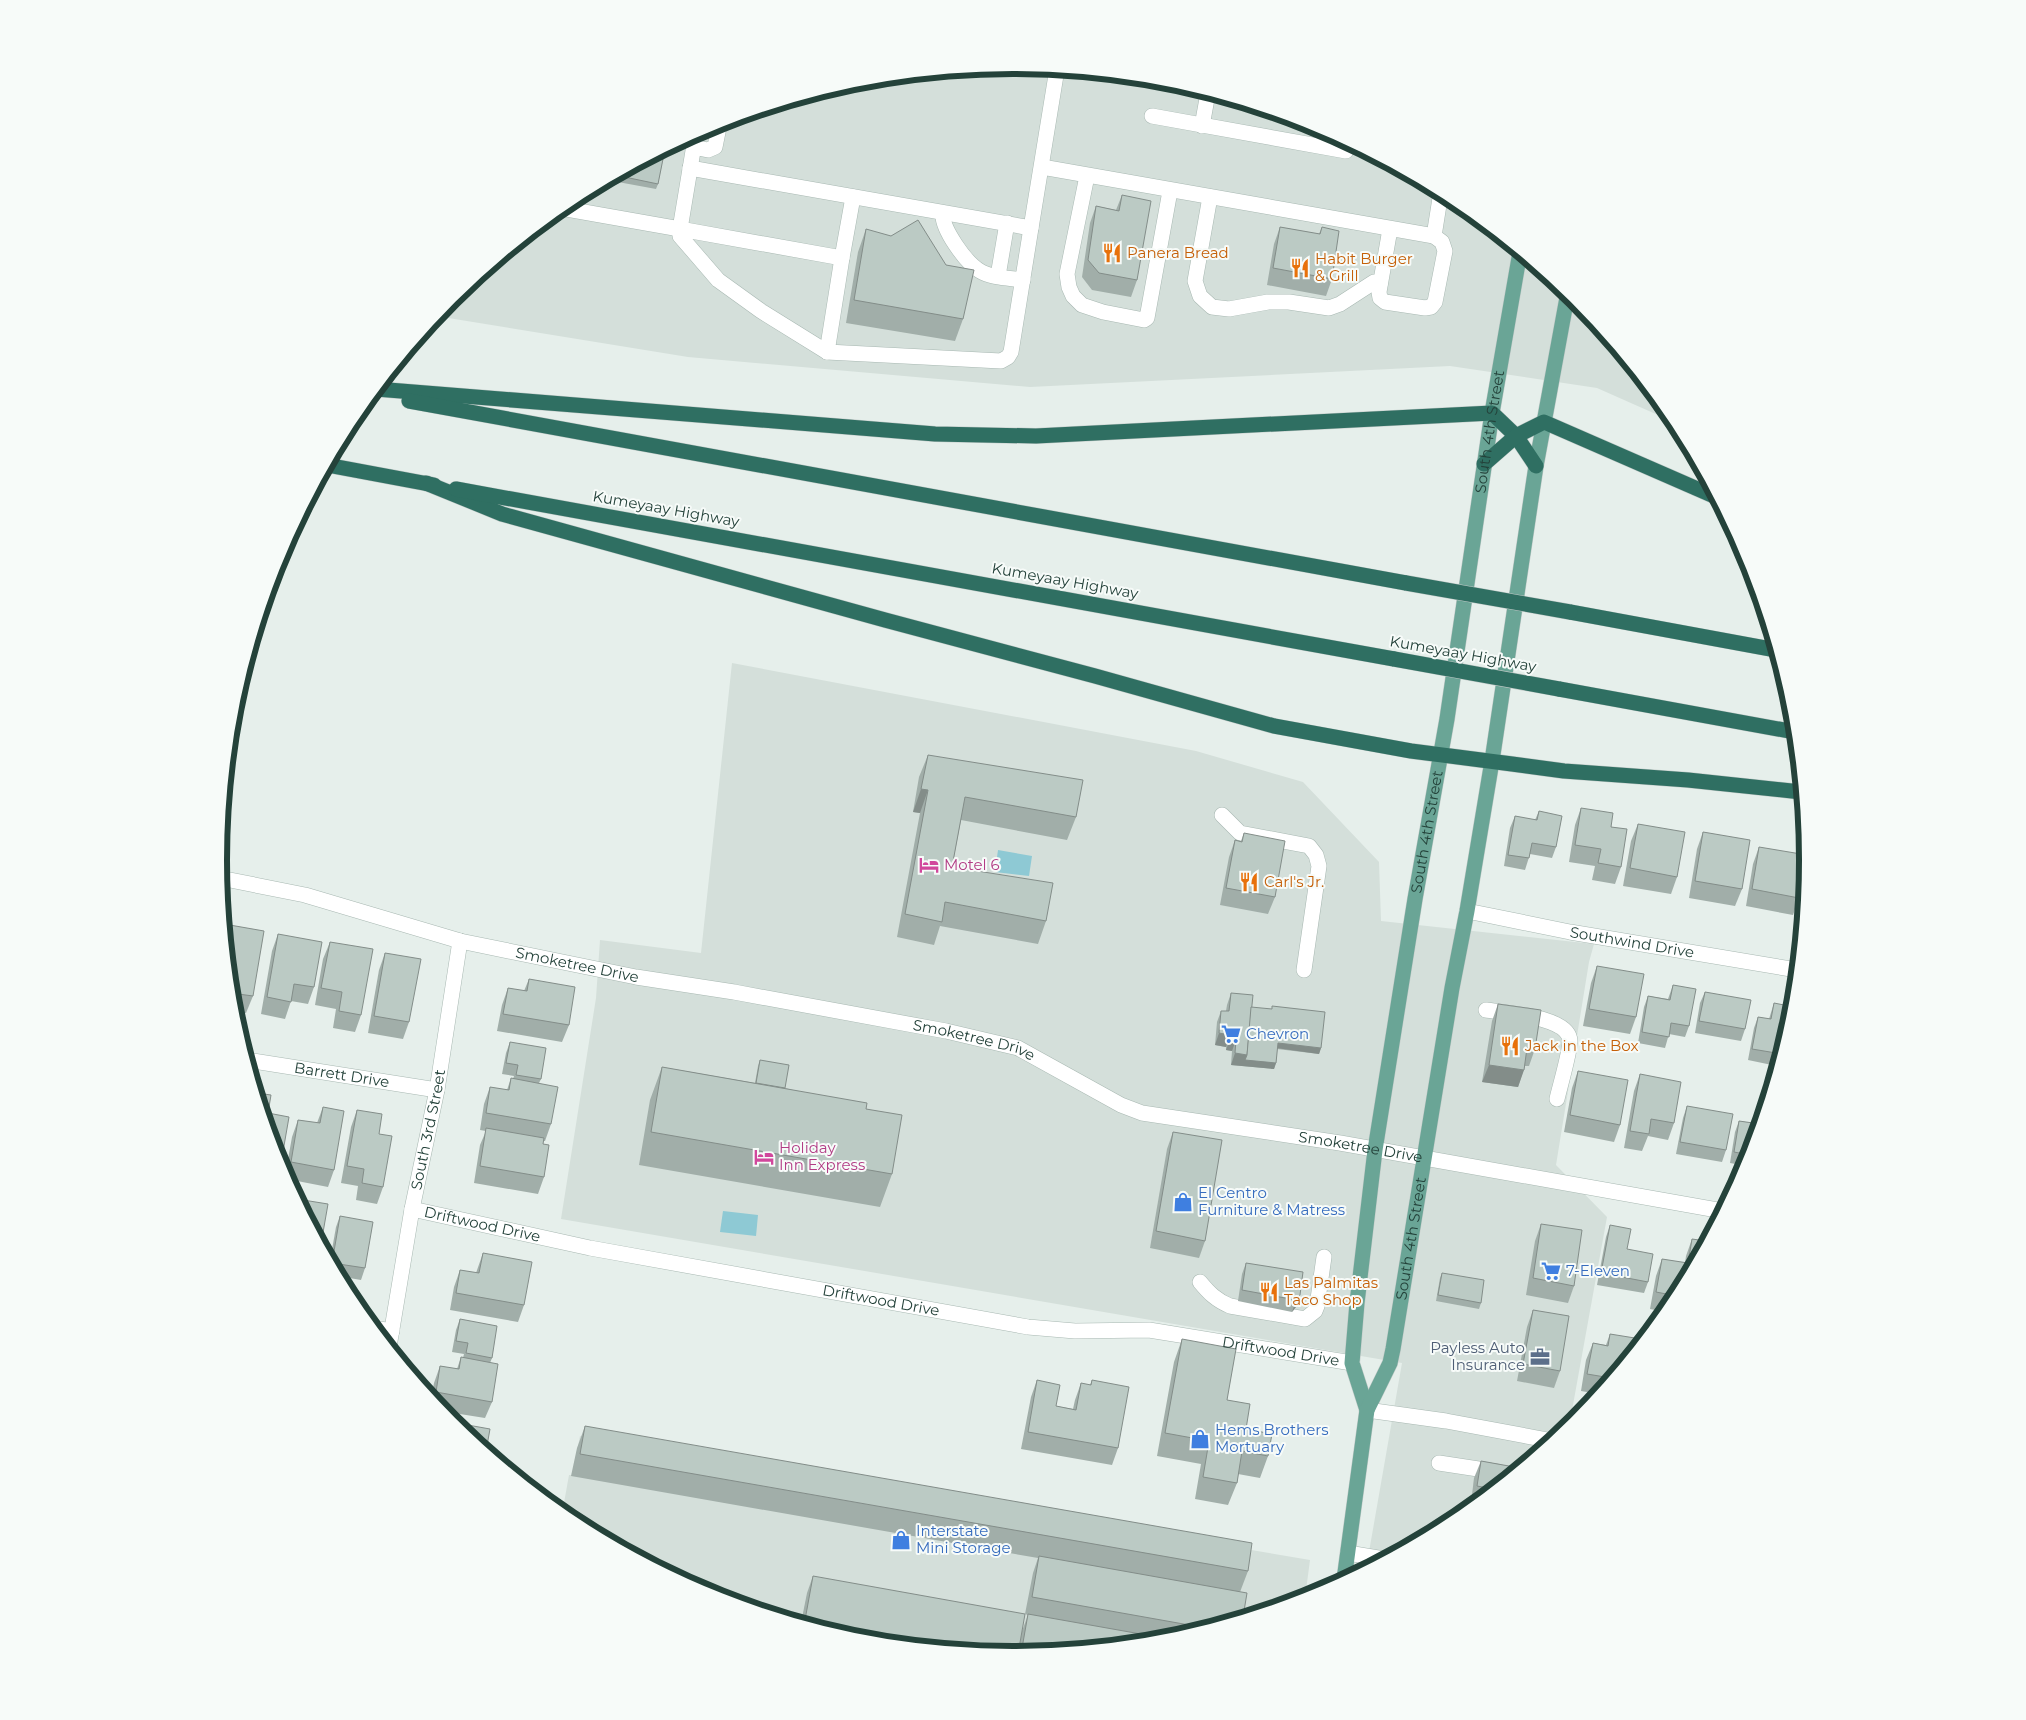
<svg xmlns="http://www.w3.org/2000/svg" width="2026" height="1720" font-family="Montserrat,sans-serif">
<rect width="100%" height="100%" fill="#e6efeb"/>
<g fill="#d4dfda">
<path d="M1013,65L1168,80L1317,126L1455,199L1575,298L1676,423L1597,388L1450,366L1030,387L688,357L436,316L451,298L572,199L709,125L858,80Z"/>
<path d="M732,663L1196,751L1303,782L1379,862L1381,921L1594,944L1589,962L1556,1165L1607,1217L1569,1427L1454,1521L1390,1556L1369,1552L1402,1363L561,1219L596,998L600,940L701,953Z"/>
<path d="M580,1436L1310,1560L1305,1598L1168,1640L1013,1655L858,1640L709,1594L571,1521L562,1514L569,1475H572Z"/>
</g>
<g fill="#8ec9d4">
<path d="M998,850L1032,856L1029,876L995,872Z"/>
<path d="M723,1211L758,1215L756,1236L720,1232Z"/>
</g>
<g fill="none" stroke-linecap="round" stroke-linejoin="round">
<defs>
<g id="minor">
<path d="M1152,116L1346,151"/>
<path d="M1202,126L1208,93"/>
<path d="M693,147L708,150L715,147L720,122"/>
<path d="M1042,167L1434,236L1442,242L1445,251L1435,302L1431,307L1425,308L1385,302L1380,298L1379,292L1390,229"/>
<path d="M690,168L1031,228L1057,69"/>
<path d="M1087,176L1067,274L1069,287L1073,296L1082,305L1103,312L1144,320L1147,318L1170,191"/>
<path d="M853,197L842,258L680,229V236L718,280L761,311L827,352L1001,361L1008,357L1011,352L1031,228"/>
<path d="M1210,197L1195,281L1200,296L1212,307L1229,309L1268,302H1289L1329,308L1340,304L1374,282L1380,284"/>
<path d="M561,208L680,229L696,133"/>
<path d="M943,213C941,228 966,263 980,271C991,278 1010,278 1023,280"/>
<path d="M1434,236L1441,192"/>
<path d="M998,276L1007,223"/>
<path d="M827,352L842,258"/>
<path d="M1222,815L1240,833L1309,846L1316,855L1319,866L1304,970"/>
<path id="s1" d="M220,878L305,895L460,941L636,977L734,992L946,1031L1018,1048L1121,1105L1142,1113L1340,1143L1723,1211"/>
<path id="s2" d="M1467,911L1570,932L1797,970"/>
<path d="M1486,1010C1505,1013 1569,1016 1570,1041C1570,1052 1560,1086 1557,1099"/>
<path id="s3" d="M247,1060L437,1090"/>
<path id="s4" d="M412,1209L590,1248L1028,1327L1075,1331L1149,1330L1352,1363"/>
<path d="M1200,1282C1209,1293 1216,1300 1230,1306L1305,1319L1315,1311L1317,1306L1324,1257"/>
<path d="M373,1328L392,1331"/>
<path id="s5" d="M389,1347L412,1209L437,1090L460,941"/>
<path d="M1367,1410L1446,1421L1553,1441"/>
<path d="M1439,1463L1498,1472"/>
<path d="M1348,1553L1384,1559"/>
</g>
<g id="major">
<path id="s6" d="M1367,1410L1352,1363L1357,1303L1375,1150L1415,899L1447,719L1492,413L1520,252"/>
<path id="s7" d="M1344,1580L1367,1410L1390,1363L1393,1349L1452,988L1467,911L1492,761L1536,466L1568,292"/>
</g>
<g id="highway">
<path d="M376,389L935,434L1036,436L1492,413L1516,436L1536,466"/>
<path d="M409,401L1406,583"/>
<path d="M1484,464L1516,436L1544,422L1716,497"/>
<path d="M327,465L434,485"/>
<path d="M426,483L502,514L885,620L1095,676L1274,726L1411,751L1512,764L1564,771L1688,780L1801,792"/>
<path d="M456,489L1394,659"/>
<path d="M1570,612L1776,650"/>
<path d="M1559,689L1795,732"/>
</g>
</defs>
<use href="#minor" stroke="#a8b8b2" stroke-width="16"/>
<use href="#major" stroke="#c2cac8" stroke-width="16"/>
<use href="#highway" stroke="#c2cac8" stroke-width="16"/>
<use href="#minor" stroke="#fff" stroke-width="15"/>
<use href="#major" stroke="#6aa596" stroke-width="15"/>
<use href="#highway" stroke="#2f6f62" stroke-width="15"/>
<defs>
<g id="highway-bridge">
<path d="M1406,583L1570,612"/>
<path d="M1394,659L1559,689"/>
</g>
</defs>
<use href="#highway-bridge" stroke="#c2cac8" stroke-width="16" stroke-linecap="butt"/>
<use href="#highway-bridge" stroke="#2f6f62" stroke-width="15"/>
</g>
<g fill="#a1aea9">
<path d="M707,126L705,133L697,132Z"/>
<path d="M665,149L658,184L656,189L607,180Z"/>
<path d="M1122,195L1137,280L1131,297L1092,290L1082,277L1090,223L1096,206L1116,210Z"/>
<path d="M1280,227L1319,234L1322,227L1332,279L1326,296L1267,285L1274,244Z"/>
<path d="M866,229L963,319L955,341L846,323L858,252Z"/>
<path d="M928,755L1076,817L1067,840L961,820L952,867L1046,921L1038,944L940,926L934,945L897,937L920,813L913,812L919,777Z"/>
<path d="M1581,808L1611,827L1621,867L1615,884L1592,880L1595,866L1569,862L1575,825Z"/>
<path d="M1539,811L1556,847L1552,858L1530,854L1525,870L1504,866L1510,828L1515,816L1535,820Z"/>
<path d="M1638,824L1677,877L1671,894L1623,886L1631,841Z"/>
<path d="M1703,832L1742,889L1735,906L1689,898L1697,849Z"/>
<path d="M1244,833L1275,897L1268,914L1220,905L1229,857L1235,840L1241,841Z"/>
<path d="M1759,847L1799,898L1793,915L1746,906L1753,864Z"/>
<path d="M224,924L253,996L246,1013L233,1011Z"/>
<path d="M278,934L314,987L308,1004L291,1001L285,1019L261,1014L272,951Z"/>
<path d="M330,942L361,1015L355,1032L333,1028L336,1009L315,1005L323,959Z"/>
<path d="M385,953L409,1022L403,1039L368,1033L379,970Z"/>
<path d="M1597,966L1636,1017L1630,1034L1583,1026L1591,983Z"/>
<path d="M529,979L569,1025L562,1042L497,1031L502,1005L508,988L524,991Z"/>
<path d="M1673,985L1689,1026L1685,1037L1669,1034L1665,1048L1638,1043L1644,1007L1648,996L1668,999Z"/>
<path d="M1705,992L1745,1029L1741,1041L1695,1033L1700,1003Z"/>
<path d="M1231,993L1251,1007L1321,1048L1319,1054L1277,1049L1276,1063L1274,1069L1231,1065L1232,1051L1226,1050V1047L1215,1045L1217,1022L1221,1011H1226L1227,1005Z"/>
<path d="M1774,1003L1793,1015L1781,1055L1776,1054L1772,1065L1748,1060L1754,1028L1758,1017L1769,1019Z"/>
<path d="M1498,1004L1535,1049L1529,1066H1525L1518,1087L1482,1082L1492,1021Z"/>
<path d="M510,1042L541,1079L539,1083L551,1124L545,1141H543L544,1177L538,1194L474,1183L480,1145L486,1131L480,1130L484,1104L490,1087L507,1090L511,1078L513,1079L514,1076L502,1074L506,1053Z"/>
<path d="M760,1060L785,1088L866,1109L892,1174L880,1207L639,1165L650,1100L662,1067L755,1083L758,1066Z"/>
<path d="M1578,1071L1620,1125L1614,1142L1564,1132L1572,1088Z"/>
<path d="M1640,1074L1674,1123L1668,1140L1648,1136L1642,1151L1624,1148L1634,1091Z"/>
<path d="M1687,1106L1726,1150L1722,1162L1676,1154L1683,1118Z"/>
<path d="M323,1107L334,1170L328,1187L287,1179L285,1176L292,1137L298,1120L317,1123Z"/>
<path d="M357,1110L379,1134L383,1187L377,1204L356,1200L358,1186L341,1183L351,1127Z"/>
<path d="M1739,1121L1760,1124L1747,1166L1730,1163L1735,1132Z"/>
<path d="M1173,1132L1205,1241L1199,1258L1150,1248L1167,1149Z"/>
<path d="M340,1216L365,1268L361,1280L338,1276L330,1261L336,1227Z"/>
<path d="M1541,1224L1574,1286L1568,1303L1526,1295L1535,1241Z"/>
<path d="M1610,1225L1627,1249L1648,1282L1644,1293L1597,1285L1606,1237Z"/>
<path d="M1692,1239L1706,1241L1674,1302L1666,1312L1650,1309L1656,1276L1662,1259L1685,1263L1686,1256Z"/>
<path d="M483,1253L524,1305L518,1322L450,1310L454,1287L460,1270L476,1273Z"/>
<path d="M1246,1263L1300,1295L1296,1307L1292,1312L1238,1301L1242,1274Z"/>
<path d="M1442,1273L1481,1303L1479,1309L1436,1301L1440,1278Z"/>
<path d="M1533,1310L1560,1371L1554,1388L1517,1381L1527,1327Z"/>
<path d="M460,1319L492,1358L490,1363L492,1402L485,1418L441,1411L431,1398L434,1383L440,1366L457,1369L461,1357L463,1358L464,1354L452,1352L456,1330Z"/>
<path d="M1610,1334L1641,1342L1598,1394L1581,1391L1586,1360L1593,1343L1606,1345Z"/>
<path d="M1182,1339L1227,1400L1246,1429L1268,1456L1260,1478L1238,1474L1237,1483L1228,1505L1195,1499L1201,1464L1157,1456L1174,1362Z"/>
<path d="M1037,1380L1056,1406L1073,1409L1075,1400L1081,1383L1090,1385L1092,1380L1118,1448L1112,1465L1021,1449L1031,1397Z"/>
<path d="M585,1426L1248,1571L1240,1592L1243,1617L1168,1640L1018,1654L1022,1631L1028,1615L1025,1614L1033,1573L1038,1558L571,1476L577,1448Z"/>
<path d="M1481,1461L1520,1468L1475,1504L1471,1503L1474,1478Z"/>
<path d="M813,1576L1013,1655L858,1640L801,1623L807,1593Z"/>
</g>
<g fill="#838d89">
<path d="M921,789L928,790L920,813L913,812Z"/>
<path d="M1219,1033L1230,1035L1226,1047L1215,1045Z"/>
<path d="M1230,1039L1236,1040L1232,1051L1226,1050Z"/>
<path d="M1278,1043L1321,1048L1319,1054L1276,1048Z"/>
<path d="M1235,1053L1247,1055L1276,1063L1274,1069L1231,1065Z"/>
<path d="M1489,1065L1524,1070L1518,1087L1482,1082Z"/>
<path d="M1300,1295L1296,1307L1292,1312L1296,1300Z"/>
</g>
<g fill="#bbcac4" stroke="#838d89">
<path d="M665,149L658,184L615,175Z"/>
<path d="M1122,195L1151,201L1137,280L1099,273L1088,260L1096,206L1119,211Z"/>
<path d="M918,220L946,265L974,270L963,319L854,300L866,229L891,236Z"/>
<path d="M1280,227L1320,234L1322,227L1339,231L1332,279L1273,268Z"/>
<path d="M928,755L1083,780L1076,817L965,797L952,867L1053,883L1046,921L945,902L942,922L905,914L928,790L921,789Z"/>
<path d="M1581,808L1613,813L1611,827L1627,829L1621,867L1598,863L1601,849L1575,845Z"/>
<path d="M1539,811L1562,816L1556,847L1532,843L1529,858L1508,855L1515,816L1537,820Z"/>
<path d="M1638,824L1685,832L1677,877L1630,868Z"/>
<path d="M1703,832L1750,840L1742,889L1695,881Z"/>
<path d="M1244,833L1285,841L1275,897L1226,888L1235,840L1242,842Z"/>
<path d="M1759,847L1807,855L1799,898L1752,889Z"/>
<path d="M224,924L264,931L253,996L231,993V989L233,975H229Z"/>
<path d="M278,934L322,942L314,987L294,984L291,1002L267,997Z"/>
<path d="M330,942L373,949L361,1015L339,1011L342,992L321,988Z"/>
<path d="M385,953L421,959L409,1022L374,1016Z"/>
<path d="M1597,966L1644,974L1636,1017L1589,1009Z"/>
<path d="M529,979L575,987L569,1025L503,1014L508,988L527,991Z"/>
<path d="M1673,985L1696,989L1689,1026L1671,1023L1669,1037L1642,1032L1648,996L1670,1000Z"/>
<path d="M1705,992L1751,1000L1745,1029L1699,1021Z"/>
<path d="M1231,993L1253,995L1247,1055L1235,1053L1236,1040L1230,1039V1035L1219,1033L1221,1011H1229Z"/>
<path d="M1774,1003L1794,1007L1793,1015L1784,1044L1778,1043L1776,1053L1752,1049L1758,1017L1771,1019Z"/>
<path d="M1498,1004L1541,1010L1535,1049L1527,1048L1524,1070L1489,1065Z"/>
<path d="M1272,1006L1325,1012L1321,1048L1278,1043L1276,1063L1245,1060L1247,1055L1251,1007L1272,1009Z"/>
<path d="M510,1042L546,1048L541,1079L516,1075L518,1065L506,1063Z"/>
<path d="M760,1060L789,1065L785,1088L756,1083Z"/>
<path d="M662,1067L867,1103L866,1109L902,1115L892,1174L651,1132Z"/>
<path d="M1578,1071L1628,1080L1620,1125L1570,1115Z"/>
<path d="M1640,1074L1681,1082L1674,1123L1651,1119L1649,1134L1630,1131Z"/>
<path d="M511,1078L558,1087L551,1124L486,1113L490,1087L509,1090Z"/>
<path d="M257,1093L271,1095L268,1113L289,1117L281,1163L278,1162Z"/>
<path d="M1687,1106L1733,1114L1726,1150L1680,1142Z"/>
<path d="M323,1107L344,1111L334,1170L291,1162L298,1120L320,1123Z"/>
<path d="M357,1110L382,1114L379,1134L392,1136L383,1187L362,1183L364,1169L347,1166Z"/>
<path d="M1739,1121L1760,1124L1750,1155L1734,1152Z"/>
<path d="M486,1128L544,1138L543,1144L549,1145L544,1177L480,1166Z"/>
<path d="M1173,1132L1222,1140L1205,1241L1156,1231Z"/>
<path d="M297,1199L328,1204L321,1244Z"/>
<path d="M340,1216L373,1222L365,1268L332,1263Z"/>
<path d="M1541,1224L1582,1230L1574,1286L1533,1278Z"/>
<path d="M1610,1225L1631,1229L1627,1249L1653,1254L1648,1282L1601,1273Z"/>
<path d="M1692,1239L1706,1241L1677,1296L1656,1292L1662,1259L1688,1263Z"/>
<path d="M483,1253L532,1262L524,1305L456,1293L460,1270L479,1273Z"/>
<path d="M1246,1263L1303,1272L1300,1295L1296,1300L1242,1290Z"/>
<path d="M1442,1273L1484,1280L1481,1303L1438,1295Z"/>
<path d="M1533,1310L1569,1316L1560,1371L1523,1364Z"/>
<path d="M460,1319L497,1326L492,1358L466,1353L468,1343L456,1341Z"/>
<path d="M1610,1334L1641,1339V1342L1611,1378L1587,1374L1593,1343L1608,1346Z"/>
<path d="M1182,1339L1236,1349L1227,1400L1250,1404L1246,1429L1272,1434L1268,1456L1242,1451L1237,1483L1203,1477L1209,1441L1165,1433Z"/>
<path d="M461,1357L498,1364L492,1402L436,1392L440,1366L459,1369Z"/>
<path d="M1037,1380L1060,1385L1056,1406L1076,1410L1081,1383L1091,1385L1092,1380L1129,1387L1118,1448L1028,1432Z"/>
<path d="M451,1422L490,1429L486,1451Z"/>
<path d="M585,1426L1252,1543L1248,1571L580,1454Z"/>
<path d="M1481,1461L1520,1468L1493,1489L1477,1486Z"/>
<path d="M1039,1556L1247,1593L1243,1617L1206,1628L1032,1597Z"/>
<path d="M813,1576L1025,1614L1018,1654L1013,1655L986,1652L805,1620Z"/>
<path d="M1028,1614L1169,1639L1021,1654Z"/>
</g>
<defs>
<symbol id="restaurant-bare" viewBox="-9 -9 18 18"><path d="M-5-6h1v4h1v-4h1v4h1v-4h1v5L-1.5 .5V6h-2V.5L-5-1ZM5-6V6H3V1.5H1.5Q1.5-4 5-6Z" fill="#e8710a" stroke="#f7fbf9" stroke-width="2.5" paint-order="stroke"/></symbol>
<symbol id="hotel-bare" viewBox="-9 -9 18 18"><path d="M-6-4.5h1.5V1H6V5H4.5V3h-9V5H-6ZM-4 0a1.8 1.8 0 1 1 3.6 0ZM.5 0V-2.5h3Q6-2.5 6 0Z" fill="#d1479c" stroke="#f7fbf9" stroke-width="2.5" paint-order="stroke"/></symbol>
<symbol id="supermarket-bare" viewBox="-9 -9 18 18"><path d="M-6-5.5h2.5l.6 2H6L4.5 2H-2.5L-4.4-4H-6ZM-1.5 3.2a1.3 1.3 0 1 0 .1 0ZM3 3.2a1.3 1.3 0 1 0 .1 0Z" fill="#3f7fe0" stroke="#f7fbf9" stroke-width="2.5" paint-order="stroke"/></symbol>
<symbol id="shop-bare" viewBox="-9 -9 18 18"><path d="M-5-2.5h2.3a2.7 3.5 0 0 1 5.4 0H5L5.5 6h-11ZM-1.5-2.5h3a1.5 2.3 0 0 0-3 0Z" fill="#3f7fe0" stroke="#f7fbf9" stroke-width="2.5" paint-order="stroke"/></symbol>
<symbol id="office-bare" viewBox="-9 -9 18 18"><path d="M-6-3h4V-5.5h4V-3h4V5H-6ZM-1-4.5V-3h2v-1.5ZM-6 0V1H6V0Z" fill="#5c6f8a" stroke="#f7fbf9" stroke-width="2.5" paint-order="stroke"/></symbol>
</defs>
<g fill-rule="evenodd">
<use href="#restaurant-bare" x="1098" y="239" width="28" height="28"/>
<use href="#restaurant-bare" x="1286" y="254" width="28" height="28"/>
<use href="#hotel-bare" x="915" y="851" width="28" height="28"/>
<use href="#restaurant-bare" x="1235" y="868" width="28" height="28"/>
<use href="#supermarket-bare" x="1217" y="1020" width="28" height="28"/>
<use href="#restaurant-bare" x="1496" y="1032" width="28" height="28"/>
<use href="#hotel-bare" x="750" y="1143" width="28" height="28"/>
<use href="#shop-bare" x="1169" y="1188" width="28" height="28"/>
<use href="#supermarket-bare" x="1537" y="1257" width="28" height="28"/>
<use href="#restaurant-bare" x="1255" y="1278" width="28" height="28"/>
<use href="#office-bare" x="1526" y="1343" width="28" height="28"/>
<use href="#shop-bare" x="1186" y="1425" width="28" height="28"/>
<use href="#shop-bare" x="887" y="1526" width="28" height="28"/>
</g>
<g text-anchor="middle" stroke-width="4" stroke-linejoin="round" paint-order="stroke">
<g font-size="15" fill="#c56008" stroke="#f7fbf9" text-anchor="start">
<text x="1127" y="258">Panera Bread</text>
<text x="1315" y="264">Habit Burger<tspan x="1315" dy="17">&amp; Grill</tspan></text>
<text x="1264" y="887">Carl's Jr.</text>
<text x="1525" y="1051">Jack in the Box</text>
<text x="1284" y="1288">Las Palmitas<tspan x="1284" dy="17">Taco Shop</tspan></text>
</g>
<g font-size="15" fill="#24423a" stroke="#f7fbf9">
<text dy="5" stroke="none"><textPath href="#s6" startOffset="991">South 4th Street</textPath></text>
<text transform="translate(666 509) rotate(10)" y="5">Kumeyaay Highway</text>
<text transform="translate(1065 581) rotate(10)" y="5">Kumeyaay Highway</text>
<text transform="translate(1463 654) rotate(10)" y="5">Kumeyaay Highway</text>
<text dy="5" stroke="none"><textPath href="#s6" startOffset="586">South 4th Street</textPath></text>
<text dy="5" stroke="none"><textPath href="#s2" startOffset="168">Southwind Drive</textPath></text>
<text dy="5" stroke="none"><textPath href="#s1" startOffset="368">Smoketree Drive</textPath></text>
<text dy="5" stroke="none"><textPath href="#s1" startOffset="772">Smoketree Drive</textPath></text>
<text dy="5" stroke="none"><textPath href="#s3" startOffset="96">Barrett Drive</textPath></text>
<text dy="5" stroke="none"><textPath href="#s5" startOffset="221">South 3rd Street</textPath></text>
<text dy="5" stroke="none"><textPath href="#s1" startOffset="1178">Smoketree Drive</textPath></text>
<text dy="5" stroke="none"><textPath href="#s4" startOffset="72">Driftwood Drive</textPath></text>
<text dy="5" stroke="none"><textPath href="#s7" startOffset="350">South 4th Street</textPath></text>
<text dy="5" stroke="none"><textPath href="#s4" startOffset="478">Driftwood Drive</textPath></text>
<text dy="5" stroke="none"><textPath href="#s4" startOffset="882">Driftwood Drive</textPath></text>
</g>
<g font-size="15" fill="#b23c85" stroke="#f7fbf9" text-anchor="start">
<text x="944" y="870">Motel 6</text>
<text x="779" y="1153">Holiday<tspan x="779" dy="17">Inn Express</tspan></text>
</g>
<g font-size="15" fill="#366cbe" stroke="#f7fbf9" text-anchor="start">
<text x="1246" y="1039">Chevron</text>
<text x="1198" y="1198">El Centro<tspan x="1198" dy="17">Furniture &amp; Matress</tspan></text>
<text x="1566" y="1276">7-Eleven</text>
<text x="1215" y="1435">Hems Brothers<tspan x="1215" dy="17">Mortuary</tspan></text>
<text x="916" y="1536">Interstate<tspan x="916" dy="17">Mini Storage</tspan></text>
</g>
<g font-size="15" fill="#4e5e75" stroke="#f7fbf9" text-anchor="end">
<text x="1525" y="1353">Payless Auto<tspan x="1525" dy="17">Insurance</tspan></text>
</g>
</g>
<path d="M0 0H2026V1720H0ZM227 860a786 786 0 1 1 1572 0a786 786 0 1 1-1572 0Z" fill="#f7fbf9" fill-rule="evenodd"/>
<path fill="none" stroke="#24423a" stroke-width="6" d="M227 860a786 786 0 1 1 1572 0a786 786 0 1 1-1572 0Z"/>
</svg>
